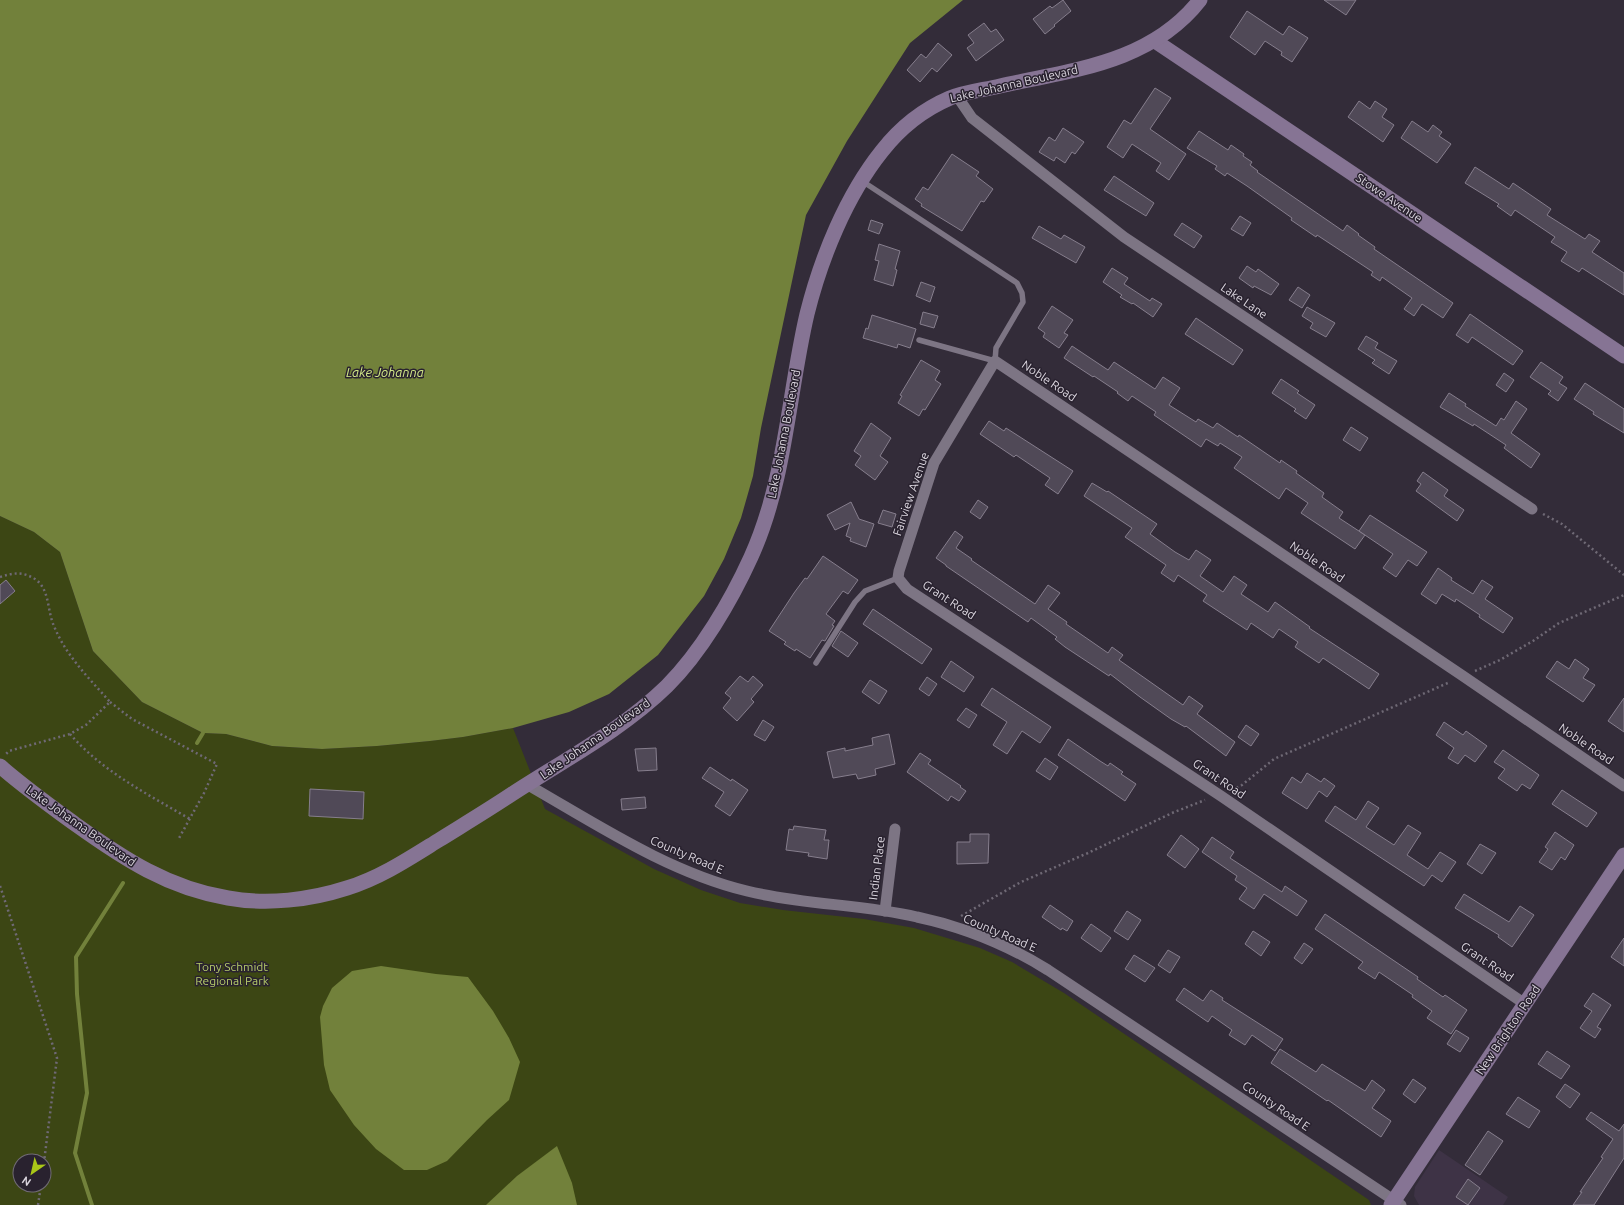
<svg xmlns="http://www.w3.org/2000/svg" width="1624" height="1205" font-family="Ubuntu,sans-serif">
<rect width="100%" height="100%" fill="#332c39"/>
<path fill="#3e3346" d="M1439,1150L1508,1197L1503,1205H1419L1414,1196L1415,1187Z"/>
<path fill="#3c4614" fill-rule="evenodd" d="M0,516L34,532L60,552L93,651L142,702L203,733L226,734L272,746L322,749L377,746L430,741L463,737L513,728L545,809L654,869L701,890L740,903L783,910L864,919L914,928L980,948L1012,962L1064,993L1369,1200L1371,1205H0ZM20,1161H44V1185H20Z"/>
<g fill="#72813b">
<path d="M0,0H963L910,43L847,141L806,215L761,428L753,476L741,518L724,559L704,596L658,655L609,694L569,712L513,728L463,737L430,741L377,746L322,749L272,746L226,734L203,733L142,702L93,651L60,552L34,532L0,516Z"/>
<path d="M381,966L436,974L468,977L493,1011L509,1038L520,1062L509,1100L487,1120L447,1161L427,1170H404L376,1149L354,1125L330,1090L324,1065L320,1017L323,1006L332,988L352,971Z"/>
<path d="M557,1146L572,1183L577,1205H486L517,1176Z"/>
</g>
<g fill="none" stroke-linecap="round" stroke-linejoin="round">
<g stroke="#72813b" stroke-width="4">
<path d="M197,743L203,733"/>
<path d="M92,1205L75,1153L87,1093L77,994L76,957L123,883"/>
</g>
</g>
<g fill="#504957" stroke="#867e8d">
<path d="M1063,0L1071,11L1054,25L1055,26L1045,34L1033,19L1050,6L1052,8Z"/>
<path d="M1324,0H1356L1346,15Z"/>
<path d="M1247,11L1283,35L1289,26L1308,38L1292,62L1281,55L1282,52L1265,41L1255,55L1230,37Z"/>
<path d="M984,23L991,32L996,29L1004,40L976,61L967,48L974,43L968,35Z"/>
<path d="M938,43L952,55L937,72L932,68L920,82L907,70L921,54L926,58Z"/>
<path d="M1155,88L1171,98L1150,129L1186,154L1169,180L1156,171L1161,163L1132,144L1123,158L1107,147L1124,120L1131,124Z"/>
<path d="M1359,101L1370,109L1375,101L1387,109L1382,117L1394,125L1383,142L1348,117Z"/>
<path d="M1412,121L1428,132L1433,125L1442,132L1439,136L1451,144L1437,163L1401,138Z"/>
<path d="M1063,128L1084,142L1075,154L1072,152L1065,163L1056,157L1054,161L1039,152L1049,137L1055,141Z"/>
<path d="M1199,131L1228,150L1231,145L1244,154L1243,156L1252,162L1250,165L1258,171L1257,172L1343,231L1347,225L1359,234L1358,235L1375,247L1374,249L1453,303L1443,318L1422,304L1414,316L1404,309L1412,298L1382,277L1380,281L1371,275L1373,272L1317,235L1316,237L1291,220L1292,218L1247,186L1227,173L1225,176L1215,169L1217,166L1187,148Z"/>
<path d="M952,154L979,172L976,176L993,189L984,202L981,201L962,231L921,206L922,204L915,199L923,187L928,190Z"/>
<path d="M1475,167L1509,189L1513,183L1551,209L1547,215L1585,239L1589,234L1600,241L1592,252L1624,273V295L1582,268L1579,272L1561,261L1567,252L1551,242L1555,237L1515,210L1511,216L1497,206L1499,204L1465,183Z"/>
<path d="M1114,176L1154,203L1146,216L1104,190Z"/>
<path d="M1240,216L1251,223L1243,236L1231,229Z"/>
<path d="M871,220L883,224L879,234L868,230Z"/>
<path d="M1182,223L1202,236L1194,248L1174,235Z"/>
<path d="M1039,226L1061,239L1064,235L1085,247L1076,263L1032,238Z"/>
<path d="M879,244L900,251L895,269L897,270L893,286L874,280L879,261L875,260Z"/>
<path d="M1247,266L1256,272L1258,269L1279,284L1271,295L1254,286L1253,288L1239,278Z"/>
<path d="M1112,268L1128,278L1124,284L1150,301L1152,298L1162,304L1153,317L1133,303L1132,304L1120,297L1122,295L1103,282Z"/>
<path d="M921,282L935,287L930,302L916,296Z"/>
<path d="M1298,287L1310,295L1302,308L1289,300Z"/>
<path d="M1052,306L1073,320L1064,333L1068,335L1059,348L1043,337L1045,333L1038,328Z"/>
<path d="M1307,307L1335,323L1326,337L1310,328L1313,323L1302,316Z"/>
<path d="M923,312L938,316L934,328L920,324Z"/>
<path d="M1470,314L1523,351L1513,365L1472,337L1468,343L1456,335Z"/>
<path d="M872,315L916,329L910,348L898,344L897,348L863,338L866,328L868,329Z"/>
<path d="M1196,318L1243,350L1233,365L1185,334Z"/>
<path d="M1366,336L1378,343L1375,348L1397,361L1389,374L1372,363L1375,360L1358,349Z"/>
<path d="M1072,346L1108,370L1114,362L1155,389L1163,377L1180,388L1169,405L1196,422L1198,419L1213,428L1217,423L1238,437L1239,435L1280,463L1281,460L1297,471L1296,473L1324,493L1322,497L1343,512L1339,518L1365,535L1355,549L1301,513L1308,503L1286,488L1279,499L1234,468L1242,457L1220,443L1218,446L1206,439L1201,447L1154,415L1156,412L1132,396L1128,401L1117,393L1118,392L1094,376L1093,377L1064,358Z"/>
<path d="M921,360L940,371L935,380L941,384L925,410L923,409L919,416L898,403L902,396L900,395Z"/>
<path d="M1541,362L1563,377L1559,383L1567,388L1558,401L1548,394L1551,391L1530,377Z"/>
<path d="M1504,373L1514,380L1506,392L1496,385Z"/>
<path d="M1281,379L1299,391L1297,393L1315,405L1306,419L1294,411L1296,409L1272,393Z"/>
<path d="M1585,383L1624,409V433L1593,414L1594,412L1574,399Z"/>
<path d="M1449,393L1466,404L1465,406L1496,426L1501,418L1504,420L1516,401L1527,409L1511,433L1540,454L1531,468L1504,448L1506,445L1474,424L1473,426L1440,407Z"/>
<path d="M989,421L1004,431L1006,428L1073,471L1058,494L1045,485L1050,478L1016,455L1014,457L980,434Z"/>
<path d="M871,423L891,438L880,456L888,462L875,480L855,465L861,456L854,451Z"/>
<path d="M1351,427L1368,438L1360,451L1343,440Z"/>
<path d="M1423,472L1448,490L1444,496L1464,510L1457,521L1416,491L1421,484L1417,481Z"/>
<path d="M1092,483L1107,492L1108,491L1157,524L1150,534L1175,552L1189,560L1196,550L1211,560L1200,576L1223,592L1234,576L1247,585L1241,594L1268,612L1275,602L1310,627L1309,628L1379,674L1369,689L1323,658L1319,663L1295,647L1298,642L1279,629L1273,638L1251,623L1247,630L1203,601L1207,595L1178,575L1174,582L1161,573L1166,565L1125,537L1132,528L1084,496Z"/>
<path d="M978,500L988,507L980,519L970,512Z"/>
<path d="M851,502L859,519L874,524L866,547L850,541L851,538L846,536L850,523L835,530L827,515Z"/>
<path d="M883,510L896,514L892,527L878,523Z"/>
<path d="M1370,515L1427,552L1417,566L1408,560L1396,577L1383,568L1393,554L1359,531Z"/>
<path d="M955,531L963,537L956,548L972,559L971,560L1035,604L1048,585L1060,593L1048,609L1067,622L1066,624L1108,653L1112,647L1123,655L1119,660L1183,705L1189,696L1203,706L1197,714L1235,742L1226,756L1186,726L1185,727L1171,719L1140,697L1110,674L1109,676L1065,647L1055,639L1057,637L1031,618L1028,622L946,566V565L936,558Z"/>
<path d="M823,556L858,580L848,594L843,591L826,614L835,621L832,625L834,626L825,641L822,640L810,658L796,649L795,651L784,644L786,642L769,631L794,593L805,578L807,579Z"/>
<path d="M1438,568L1452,578L1451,580L1473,594L1482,580L1493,587L1485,599L1513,618L1503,633L1479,617L1480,615L1456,599L1455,602L1442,594L1436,604L1421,594Z"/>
<path d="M6,580L15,591L0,604V585Z"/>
<path d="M873,609L932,649L922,664L863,624Z"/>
<path d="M841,631L858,643L848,657L832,646Z"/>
<path d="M1575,659L1589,669L1583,678L1595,685L1583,702L1546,677L1557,661L1569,669Z"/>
<path d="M951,661L974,677L964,692L941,677Z"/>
<path d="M740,676L748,682L753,676L763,685L751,699L754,702L737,721L723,708L731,698L725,693Z"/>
<path d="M927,677L937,684L929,696L919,689Z"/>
<path d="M870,680L887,691L879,704L862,692Z"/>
<path d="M992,688L1051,727L1040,743L1022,731L1007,754L993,745L1007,722L981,705Z"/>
<path d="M1624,698V732L1608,721Z"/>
<path d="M966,708L977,715L969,728L957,720Z"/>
<path d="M763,720L774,727L765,741L754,735Z"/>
<path d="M1444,722L1463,735L1466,731L1487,746L1475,762L1465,755L1458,764L1448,758L1454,748L1436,735Z"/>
<path d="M1246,725L1259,734L1251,746L1238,737Z"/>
<path d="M889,734L895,764L875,769L876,775L858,779L856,774L833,778L827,752L845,748V751L873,745L872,738Z"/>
<path d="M1068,739L1100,761L1108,766L1110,763L1123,772L1121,774L1136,784L1125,801L1058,755Z"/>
<path d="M656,748L657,770L638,771L635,749Z"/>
<path d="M1503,750L1539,775L1530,789L1522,784L1517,791L1498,778L1505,769L1494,762Z"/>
<path d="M920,753L931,760L928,764L961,786L960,787L966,791L959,801L951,796L948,801L907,772Z"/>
<path d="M1045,758L1058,767L1050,780L1036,771Z"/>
<path d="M710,767L731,781L732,779L748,790L730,816L715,806L724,792L702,778Z"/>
<path d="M1307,773L1321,782L1324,778L1335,786L1327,797L1319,791L1307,809L1282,793L1292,777L1301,783Z"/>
<path d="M310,789L364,792L363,819L309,816Z"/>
<path d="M1562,790L1597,813L1587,827L1552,804Z"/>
<path d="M645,797L646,808L622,810L621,799Z"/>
<path d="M1368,801L1379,808L1366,827L1394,845L1408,825L1421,833L1407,855L1428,869L1440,852L1456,862L1442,882L1432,875L1424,886L1325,821L1335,806L1356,820Z"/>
<path d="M794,826L826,830L824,840H829L827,859L808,856L809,853L786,850L789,829L793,830Z"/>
<path d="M1555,832L1574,845L1565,860L1561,857L1552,870L1539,862L1548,849L1545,847Z"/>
<path d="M970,834H989L988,863L957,864V842H970Z"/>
<path d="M1181,835L1199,849L1185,868L1167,855Z"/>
<path d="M1212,837L1234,852L1230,858L1282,892L1285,886L1307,901L1297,916L1264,894L1254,909L1239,899L1247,888L1235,880L1237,876L1202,852Z"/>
<path d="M1480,844L1496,853L1482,874L1467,864Z"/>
<path d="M1464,894L1509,922L1520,906L1534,915L1512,947L1498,937L1499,935L1455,908Z"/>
<path d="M1050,905L1073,921L1067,931L1062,928L1061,930L1042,917Z"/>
<path d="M1127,911L1141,920L1128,940L1114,931Z"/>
<path d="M1325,914L1418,977L1417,979L1443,997L1445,995L1467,1010L1451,1034L1427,1018L1432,1011L1412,997L1413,995L1379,972L1375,979L1358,968L1363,962L1315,929Z"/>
<path d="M1091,924L1111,938L1101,952L1081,938Z"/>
<path d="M1253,931L1270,942L1261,956L1245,944Z"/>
<path d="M1624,938V966L1611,957Z"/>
<path d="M1304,943L1313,949L1302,964L1294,958Z"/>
<path d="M1168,950L1180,957L1170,973L1158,965Z"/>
<path d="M1134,955L1155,968L1145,982L1125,969Z"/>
<path d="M1184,988L1203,1001L1211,990L1223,998L1222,1000L1283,1039L1275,1051L1252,1035L1245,1045L1229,1035L1232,1030L1212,1016L1208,1022L1176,1000Z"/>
<path d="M1593,993L1611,1005L1597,1027L1601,1029L1595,1038L1580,1028L1592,1011L1584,1006Z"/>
<path d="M1456,1030L1469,1038L1460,1052L1447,1044Z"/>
<path d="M1280,1049L1316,1072L1322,1064L1365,1091L1372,1080L1385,1090L1372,1108L1391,1121L1381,1137L1328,1100L1327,1101L1271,1063Z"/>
<path d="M1547,1051L1570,1066L1561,1079L1538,1064Z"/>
<path d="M1413,1079L1426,1088L1415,1103L1403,1094Z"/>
<path d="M1565,1084L1580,1094L1570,1108L1556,1097Z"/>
<path d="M1518,1097L1540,1111L1529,1128L1506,1114Z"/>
<path d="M1591,1112L1619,1131L1624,1124V1158L1594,1205H1573L1582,1192H1580L1603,1158L1601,1157L1613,1139L1586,1119Z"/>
<path d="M1488,1131L1503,1141L1480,1175L1465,1165Z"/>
<path d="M1468,1179L1480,1188L1468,1205L1456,1197Z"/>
</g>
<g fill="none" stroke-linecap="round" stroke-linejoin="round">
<g stroke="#6f6975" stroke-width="2.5" stroke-dasharray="2 3" stroke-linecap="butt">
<path d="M1543,514L1562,524L1624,575"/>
<path d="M0,577C13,573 22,571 35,579C50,589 47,611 54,626C66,656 89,678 110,702L86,725L70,734L9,751L6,754"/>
<path d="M1475,671L1500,660L1533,641L1559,623L1624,595"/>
<path d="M110,702L132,719L217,764L204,793L178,840"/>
<path d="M70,734C102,771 147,794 190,819"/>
<path d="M1232,790L1242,785L1274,759L1450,682"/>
<path d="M0,886L57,1058L44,1162"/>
<path d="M961,916L1021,882L1088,853L1172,813L1205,800"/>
<path d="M38,1205L41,1185"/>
</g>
<g stroke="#7d7584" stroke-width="5.5">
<path d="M862,181L1017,283L1022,293L1023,302L996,348L995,361L919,340"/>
<path d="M816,663L855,602L865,591L898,578"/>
</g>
<g stroke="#7d7584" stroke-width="11">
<path d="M957,96L972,118L1124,237L1532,509"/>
<path d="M528,785C598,825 668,872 747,891C803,905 862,904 917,917C964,927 1008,945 1048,970L1401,1205"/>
<path d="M885,911L895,829"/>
<path d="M1525,1004L1221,796L907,589L898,578L899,571L934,463L995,361L1463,676L1624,786"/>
</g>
<g stroke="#867494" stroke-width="15">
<path d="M1155,41L1624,356"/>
<path d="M0,766C24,787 49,805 75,824C124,859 168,888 228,898C267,905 310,900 347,888C380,878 410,858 439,840C463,825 488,810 512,794C564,760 622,730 667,686C701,652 731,601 751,557C786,480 788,395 807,314C821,258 846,196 882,151C900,128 922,110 950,98C965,92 983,90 1000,86C1072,70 1151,63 1200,0"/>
<path d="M1391,1205L1624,855"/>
</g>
</g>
<g text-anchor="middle" stroke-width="3" stroke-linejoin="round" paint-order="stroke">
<g font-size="12" fill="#dbd6df" stroke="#29222f">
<text transform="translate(1014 84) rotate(-13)" y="4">Lake Johanna Boulevard</text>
<text transform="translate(1389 198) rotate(34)" y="4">Stowe Avenue</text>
<text transform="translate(1244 301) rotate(34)" y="4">Lake Lane</text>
<text transform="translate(1049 381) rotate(34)" y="4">Noble Road</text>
<text transform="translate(784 434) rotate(-79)" y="4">Lake Johanna Boulevard</text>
<text transform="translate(911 494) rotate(-71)" y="4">Fairview Avenue</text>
<text transform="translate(1317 562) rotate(34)" y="4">Noble Road</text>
<text transform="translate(949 600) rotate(33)" y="4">Grant Road</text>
<text transform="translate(595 739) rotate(-35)" y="4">Lake Johanna Boulevard</text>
<text transform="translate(1586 744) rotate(34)" y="4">Noble Road</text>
<text transform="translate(1219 779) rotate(34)" y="4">Grant Road</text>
<text transform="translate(81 826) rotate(35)" y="4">Lake Johanna Boulevard</text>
<text transform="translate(687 855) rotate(23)" y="4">County Road E</text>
<text transform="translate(877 868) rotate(-83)" y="4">Indian Place</text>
<text transform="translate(1000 933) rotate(23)" y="4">County Road E</text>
<text transform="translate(1487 962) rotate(34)" y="4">Grant Road</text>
<text transform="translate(1508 1030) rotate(-56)" y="4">New Brighton Road</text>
<text transform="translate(1276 1106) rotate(34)" y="4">County Road E</text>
</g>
<g font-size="12" fill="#b5cb69" stroke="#29222f">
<text x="232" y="971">Tony Schmidt<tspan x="232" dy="14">Regional Park</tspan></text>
</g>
<g font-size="13" font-style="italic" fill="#d4eb88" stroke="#29222f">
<text x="385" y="377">Lake Johanna</text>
</g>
</g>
<g transform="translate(32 1173) rotate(214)"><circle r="19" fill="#29222f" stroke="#706a75"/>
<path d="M0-3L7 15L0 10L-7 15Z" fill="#aac718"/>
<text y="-6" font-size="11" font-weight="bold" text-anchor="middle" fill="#dbd6df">N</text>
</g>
</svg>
